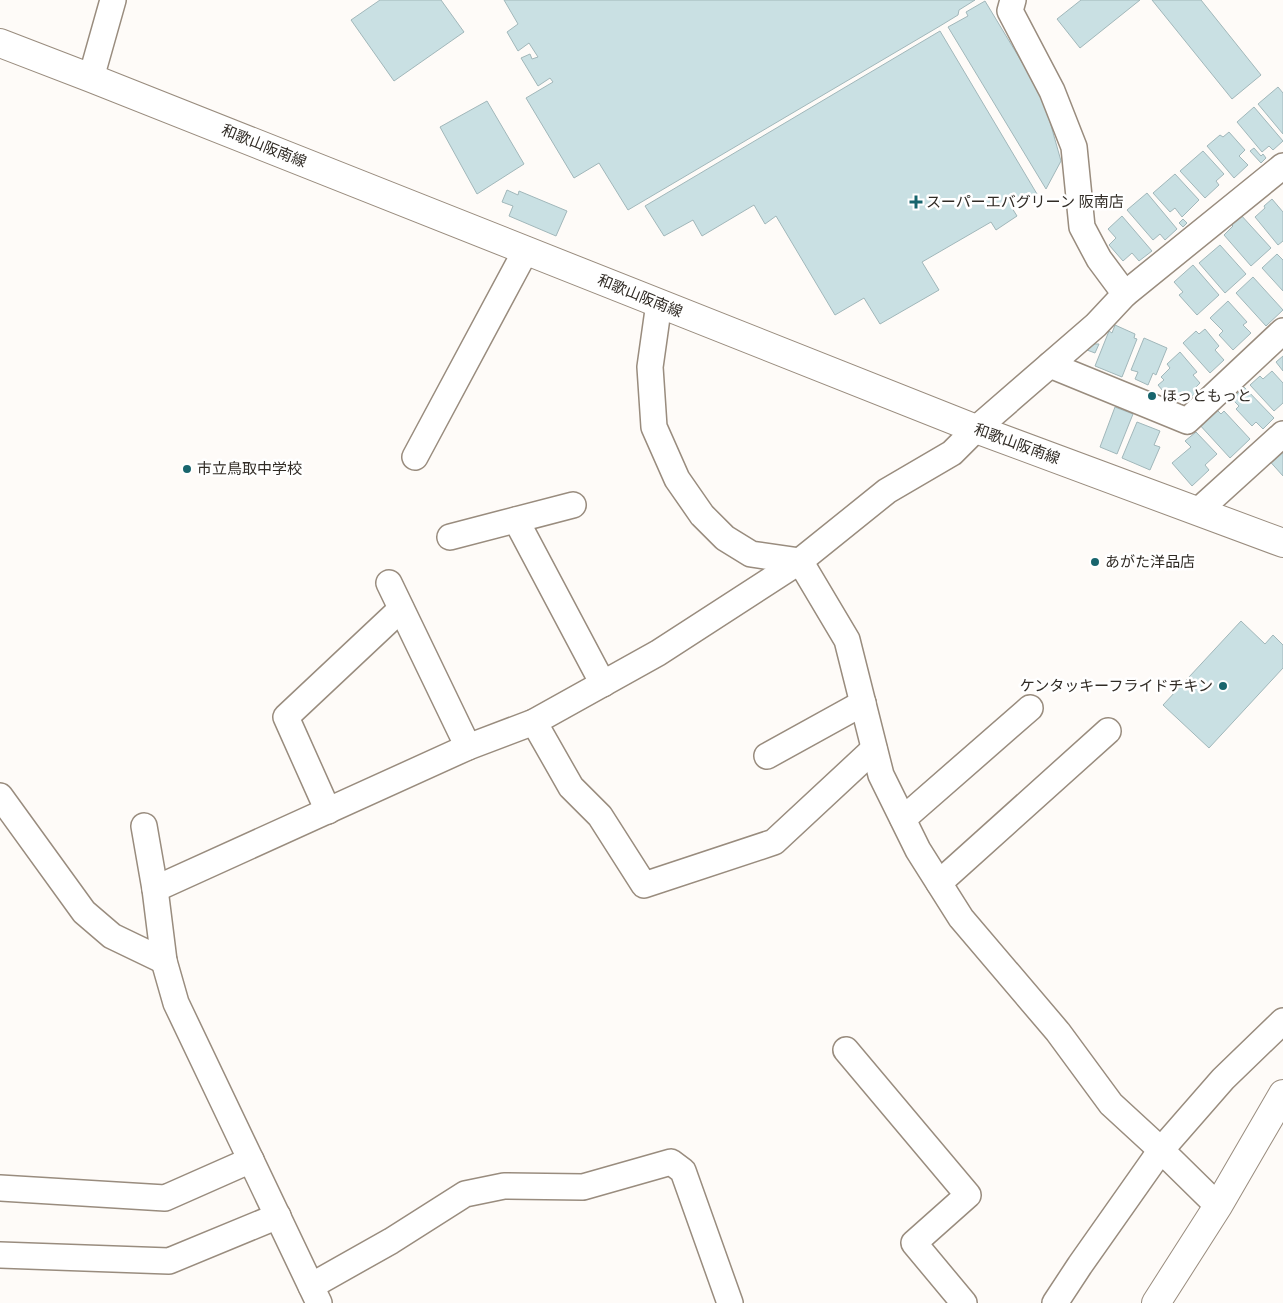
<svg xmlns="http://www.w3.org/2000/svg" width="1283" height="1303" font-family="'Public Sans','Noto Sans JP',sans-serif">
<rect width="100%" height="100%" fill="#fefbf8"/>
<g fill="#c9e0e3" stroke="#a1b7ba">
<path d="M380,0H441L464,32L394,81L351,20Z"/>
<path d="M504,0H975L959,10L958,15L940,26L628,210L599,163L574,178L526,98L553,82L550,78L538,86L521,58L530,54L532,59L538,57L529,43L518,51L507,32L518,24Z"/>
<path d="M1081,0H1140L1080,48L1057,19Z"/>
<path d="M1152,0H1201L1261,75L1232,99Z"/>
<path d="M985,1L1043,97L1061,161L1046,189L948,27L968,16L966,12Z"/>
<path d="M940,31L1037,194L1012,208L1017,216L996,230L991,222L922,262L939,290L880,324L864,298L835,315L776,216L765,224L754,205L702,236L693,220L664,236L645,206Z"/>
<path d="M1278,87L1283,93V134L1258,104Z"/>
<path d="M487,101L524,164L477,194L440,127Z"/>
<path d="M1254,107L1283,141L1273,150L1269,146L1262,152L1237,122Z"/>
<path d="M1229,132L1245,150L1239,156L1248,165L1234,178L1207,146L1220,135L1223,137Z"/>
<path d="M1254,148L1261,156L1263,154L1266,158L1261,163L1250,151Z"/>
<path d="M1203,151L1224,174L1216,181L1219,185L1205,198L1180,171Z"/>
<path d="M1175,174L1199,200L1182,217L1175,208L1170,212L1153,193Z"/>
<path d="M507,190L518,195L519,191L567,211L556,236L509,216L513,206L502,202Z"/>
<path d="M1147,193L1177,229L1165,240L1160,234L1153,240L1127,210Z"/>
<path d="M1272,199L1283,212V241L1278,245L1255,217L1265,208L1264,206Z"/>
<path d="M1240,214L1271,248L1251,266L1224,235L1233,226L1230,223Z"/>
<path d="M1122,216L1152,251L1139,261L1132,253L1123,261L1109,245L1116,238L1108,229Z"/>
<path d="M1183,219L1187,223L1183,227L1179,223Z"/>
<path d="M1220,245L1246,274L1225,293L1199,263Z"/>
<path d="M1277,254L1283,260V291L1262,268Z"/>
<path d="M1193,265L1219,295L1197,315L1179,295L1183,292L1174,282Z"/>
<path d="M1253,277L1283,310L1266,326L1236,293Z"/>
<path d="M1228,301L1247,322L1243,325L1251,333L1233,350L1219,335L1223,331L1210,318Z"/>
<path d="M1115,325L1135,334L1134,338L1137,339L1122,377L1095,366L1109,331L1112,333Z"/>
<path d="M1205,329L1219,346L1215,350L1224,360L1210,373L1183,343L1196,331L1199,334Z"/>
<path d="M1144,338L1167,348L1156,375L1153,373L1148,385L1135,379L1138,372L1131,370Z"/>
<path d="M1094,344H1099L1095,353L1087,350Z"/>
<path d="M1180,352L1197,372L1193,375L1200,383L1196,387L1199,390L1189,399L1184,394L1177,401L1171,394L1167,396L1158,385L1164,380L1161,377L1170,368L1167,364Z"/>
<path d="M1283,356V371L1276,362Z"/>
<path d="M1272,371L1283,383V403L1274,411L1250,385L1260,376L1263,379Z"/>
<path d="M1244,387L1274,418L1263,429L1256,422L1252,426L1236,409L1239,406L1232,399Z"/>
<path d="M1115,407L1133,414L1117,454L1100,447Z"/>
<path d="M1217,410L1221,414L1224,411L1250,439L1230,458L1198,423L1205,416L1208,419Z"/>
<path d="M1137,422L1160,431L1154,445L1160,447L1150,470L1122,458Z"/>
<path d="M1196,432L1217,454L1205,465L1209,470L1192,486L1172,463L1191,447L1185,441Z"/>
<path d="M1283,442V476L1266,457Z"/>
<path d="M1241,621L1265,644L1273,635L1283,645V668L1209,748L1163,705Z"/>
</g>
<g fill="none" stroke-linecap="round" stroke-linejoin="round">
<defs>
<g id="street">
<path d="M91,78L113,0"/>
<path d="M1125,294L1283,166"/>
<path d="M659,303L650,367L654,427L677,479L702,515L725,538L751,554L800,561"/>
<path d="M1050,365L1187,421L1283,331"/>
<path d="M415,457L526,250"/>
<path d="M1198,511L1283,434"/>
<path d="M516,520L603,684"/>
<path d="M450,537L573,505"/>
<path d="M800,561L847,640L881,775L918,850L961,918L1058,1032L1111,1104L1161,1150L1218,1206"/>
<path d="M389,583L468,747"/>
<path d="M534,722L571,787L600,816L644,885L774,842L874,749"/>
<path d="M767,756L863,703"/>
<path d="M0,796L84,912L112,936L164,961"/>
<path d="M328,811L286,717L401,609"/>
<path d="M903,819L1030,708"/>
<path d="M144,826L155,889L164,961L176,1003L319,1303"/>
<path d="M939,883L1108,731"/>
<path d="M155,889L468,747L534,722L658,653L800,561L887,491L952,453L976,429L1096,325L1125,294L1099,259L1082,227L1074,147L1052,91L1010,11L1013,0"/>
<path d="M846,1050L968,1195L914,1243L964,1303"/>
<path d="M0,1188L165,1198L251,1160"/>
<path d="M0,1255L169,1261L278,1216"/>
<path d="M311,1286L391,1241L465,1194L504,1186L583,1187L671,1162L683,1171L730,1303"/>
<path d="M1055,1303L1080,1265L1161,1150L1223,1079L1283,1021"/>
</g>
<g id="secondary">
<path d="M0,43L91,78L976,429L1283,543"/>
<path d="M1156,1303L1218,1206L1283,1094"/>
</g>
</defs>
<use href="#street" stroke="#998c7e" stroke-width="28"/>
<use href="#secondary" stroke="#998c7e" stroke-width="30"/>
<use href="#street" stroke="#fff" stroke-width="25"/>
<use href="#secondary" stroke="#fff" stroke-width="28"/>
</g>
<g fill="#18656d" stroke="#fff" stroke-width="2">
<path d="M913.5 194.5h5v5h5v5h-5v5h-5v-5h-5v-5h5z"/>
<circle cx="1152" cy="396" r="5"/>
<circle cx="187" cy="469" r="5"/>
<circle cx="1095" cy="562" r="5"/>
<circle cx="1223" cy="686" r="5"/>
</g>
<g text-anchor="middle" stroke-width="5" stroke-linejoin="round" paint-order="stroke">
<g font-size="15" fill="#302b25" stroke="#fff">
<text transform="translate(264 146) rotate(22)" y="5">和歌山阪南線</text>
<text transform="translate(640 296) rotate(22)" y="5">和歌山阪南線</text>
<text transform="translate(1017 444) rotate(20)" y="5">和歌山阪南線</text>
</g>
<g font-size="15" fill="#302b25" stroke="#fff" text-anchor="start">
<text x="926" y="207">スーパーエバグリーン 阪南店</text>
<text x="1162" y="401">ほっともっと</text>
<text x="197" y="474">市立鳥取中学校</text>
<text x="1105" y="567">あがた洋品店</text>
<text x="1213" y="691" text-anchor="end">ケンタッキーフライドチキン</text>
</g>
</g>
</svg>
